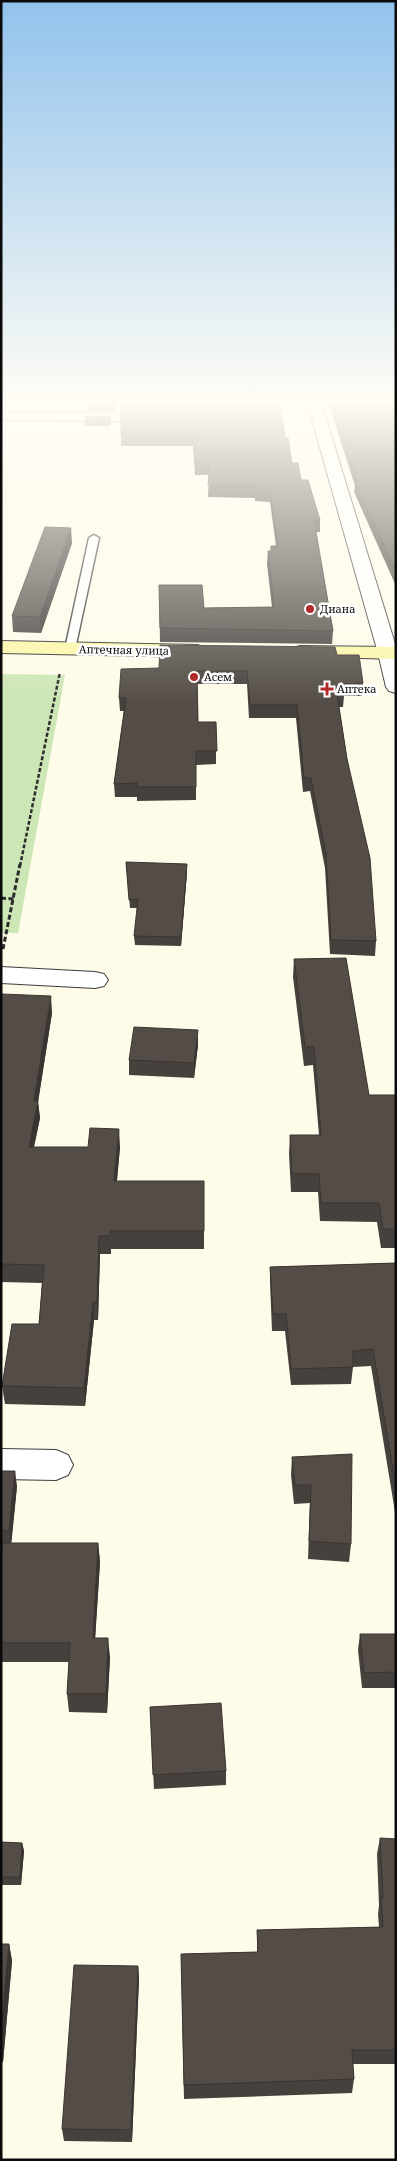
<svg xmlns="http://www.w3.org/2000/svg" width="397" height="2161" font-family="'Noto Serif',serif">
<rect width="100%" height="100%" fill="#fefbe9"/>
<path fill="#cce6b5" d="M1,674L65,675L18,933H1Z"/>
<g fill="none" stroke-linecap="round" stroke-linejoin="round">
<defs>
<path id="service" d="M94,535L99,538L75,649L70,652L65,649L89,538Z"/>
<g id="minor">
<path d="M307,402H321L396,647V693L389,691L386,687L378,653Z"/>
<path d="M1,412L120,413L125,414L127,417L125,420L120,421L1,420Z"/>
<path d="M1,967L95,972L104,974L108,980L104,986L95,988L1,983Z"/>
<path d="M1,1449L56,1450L68,1455L73,1465L68,1475L56,1480L1,1479Z"/>
</g>
<g id="secondary">
<path d="M1,641L197,645L204,647L207,651L204,655L197,657L1,653Z"/>
<path d="M300,646L396,647V659L293,656L290,652L293,648Z"/>
</g>
</defs>
<use href="#service" stroke="#3d3d3d" stroke-width="3"/>
<use href="#minor" stroke="#3d3d3d" stroke-width="2"/>
<use href="#secondary" stroke="#2c2c2c" stroke-width="2"/>
<path stroke="#2c2c2c" stroke-width="2.5" stroke-dasharray="4 2" stroke-linecap="butt" d="M20,866L60,672"/>
<g stroke="#2c2c2c" stroke-width="3" stroke-dasharray="5 2.5" stroke-linecap="butt">
<path d="M1,898L14,899"/>
<path d="M3,949L20,864"/>
</g>
<use href="#service" fill="#fff" fill-rule="evenodd"/>
<use href="#minor" fill="#fff" fill-rule="evenodd"/>
<use href="#secondary" fill="#fbf6a7" fill-rule="evenodd"/>
</g>
<g fill="#47413d">
<path d="M88,402H118L115,411H88Z"/>
<path d="M122,402H280L285,438L292,463L320,520V532H316L333,631L332,644L160,642L159,585L204,608L272,607L267,564L268,551H271V546H276L270,502L255,501V498L208,497L209,475H195L193,446H121Z"/>
<path d="M329,402H396V586L354,492L355,486L332,414Z"/>
<path d="M111,417V423L110,426H85V420Z"/>
<path d="M72,543L41,633L13,632L12,616Z"/>
<path d="M337,655L363,683L362,696H344L343,707H339L376,941L375,956L330,954L325,868L310,791L303,792L296,718H249L247,684H197L198,722H216V764L196,765V800L137,801V797H115L114,784L124,711H120L119,698L159,668Z"/>
<path d="M126,862L187,872L181,946L135,945L134,936L138,908H130Z"/>
<path d="M294,959L369,1095H396V1248H381L377,1222L320,1221L318,1192H291L289,1154L290,1135H319L313,1065L304,1066L293,977Z"/>
<path d="M1,994L52,1013L38,1102L40,1118L34,1147H120L117,1181H204V1249H111V1254H100L98,1320H94L85,1406L5,1404L2,1386L39,1324L42,1283L1,1282Z"/>
<path d="M198,1045L194,1078L129,1075V1060Z"/>
<path d="M396,1263V1518L371,1366L353,1367L351,1384L291,1385L285,1331H272L270,1283V1267Z"/>
<path d="M292,1457L351,1544L349,1562L308,1559L310,1503L294,1504L291,1475Z"/>
<path d="M1,1471L17,1486L11,1543H98L100,1562L95,1638L110,1657L107,1713L69,1712L67,1694L69,1662H1V1561L3,1547H1Z"/>
<path d="M360,1634H396V1688H362L358,1650Z"/>
<path d="M150,1707L226,1771V1785L154,1789Z"/>
<path d="M380,1838L396,1839V2064H353L354,2079L352,2093L184,2099L181,1954L257,1952V1930L379,1927L378,1914L379,1905L377,1854Z"/>
<path d="M1,1842L22,1843L24,1851L21,1885H1Z"/>
<path d="M1,1944H9L12,1961L3,2062H1Z"/>
<path d="M138,1966L139,1979L132,2142L64,2141L62,2129Z"/>
</g>
<g fill="#3a3532">
<path d="M115,402H118L115,411Z"/>
<path d="M71,528L72,543L41,633L40,617Z"/>
<path d="M187,864V872L181,946V937Z"/>
<path d="M51,996L52,1013L38,1102L40,1118L30,1165L29,1147L34,1101Z"/>
<path d="M198,1030V1045L194,1078V1063Z"/>
<path d="M119,1129L120,1147L115,1199L114,1181Z"/>
<path d="M99,1236L100,1254L98,1320L97,1302Z"/>
<path d="M93,1302L94,1320L85,1406L84,1388Z"/>
<path d="M15,1471L17,1486L11,1547L9,1531Z"/>
<path d="M98,1543L100,1562L94,1657L93,1638Z"/>
<path d="M108,1638L110,1657L107,1713L106,1694Z"/>
<path d="M22,1843L24,1851L21,1885L20,1877Z"/>
<path d="M9,1944L12,1961L3,2062L1,2053V2030Z"/>
<path d="M138,1966L139,1979L132,2142L131,2130Z"/>
</g>
<g fill="#534c47" stroke="#3a3532">
<path d="M126,402H280L285,438H288L292,463H298L301,480H308L320,520H314L333,631L160,628L159,585H202L204,608L274,607L268,551H271V546H278L270,490L255,489V486L208,485L210,463H195L193,435L121,434V411L128,407Z"/>
<path d="M332,402H396V572L355,481H357Z"/>
<path d="M86,416L111,417L110,420H85Z"/>
<path d="M45,527L71,528L40,617L12,616Z"/>
<path d="M160,645L335,647L337,655H359L363,683L342,684L344,694H337L347,759L370,858L376,941L331,940L326,854L311,778H304L297,705H250L247,671H197L198,722H216L217,751H196V787H137V783L114,784L126,698H119L121,669L159,668Z"/>
<path d="M126,862L187,864L181,937L134,936L138,899L129,900Z"/>
<path d="M346,958L369,1095H396V1229H383L379,1203H321L319,1174H292L290,1135H321L314,1047H305L294,959Z"/>
<path d="M1,994L51,996L34,1101H38L29,1147H88L90,1128L119,1129L114,1181H204V1231H110V1236H99L97,1302H93L84,1388L2,1386L12,1324H39L44,1265L1,1264Z"/>
<path d="M134,1027L198,1030L194,1063L129,1060Z"/>
<path d="M396,1263V1488L373,1349L353,1351V1367L291,1369L286,1314H273L270,1267Z"/>
<path d="M352,1454L351,1544L309,1541L311,1485H295L292,1457Z"/>
<path d="M1,1471H15L9,1531H1Z"/>
<path d="M3,1543H98L93,1638H108L106,1694H67L70,1643H1V1561Z"/>
<path d="M360,1634H396V1672L364,1673Z"/>
<path d="M221,1703L226,1771L153,1775L150,1707Z"/>
<path d="M380,1838L396,1839V2050H352L354,2079L184,2085L181,1954L258,1952L257,1930L383,1927L381,1898H383Z"/>
<path d="M1,1842L22,1843L20,1877H1Z"/>
<path d="M1,1944H9L1,2030Z"/>
<path d="M74,1965L138,1966L131,2130L62,2129Z"/>
</g>
<linearGradient id="sky" x2="0" y2="1"><stop stop-color="#91c2ec"/><stop offset="0.57" stop-color="#fffdf5"/><stop offset="1" stop-color="#fffdf5" stop-opacity="0"/></linearGradient>
<rect width="397" height="704" fill="url(#sky)"/>
<g fill="#b32a2b" stroke="#fff" stroke-width="2">
<circle cx="310" cy="609" r="5"/>
<circle cx="194" cy="677" r="5"/>
<path d="M324.5 681.5h5v5h5v5h-5v5h-5v-5h-5v-5h5z"/>
</g>
<g text-anchor="middle" stroke-width="5" stroke-linejoin="round" paint-order="stroke">
<g font-size="11" fill="#0a0a0a" stroke="#fff" text-anchor="start">
<text x="320" y="613">Диана</text>
<text x="204" y="681">Асем</text>
<text x="337" y="693">Аптека</text>
</g>
<g font-size="11" fill="#0a0a0a" stroke="#fff">
<text transform="translate(124 650) rotate(1)" y="4">Аптечная улица</text>
</g>
</g>
<rect width="397" height="2161" fill="none" stroke="#0a0a0a" stroke-width="5"/>
</svg>
